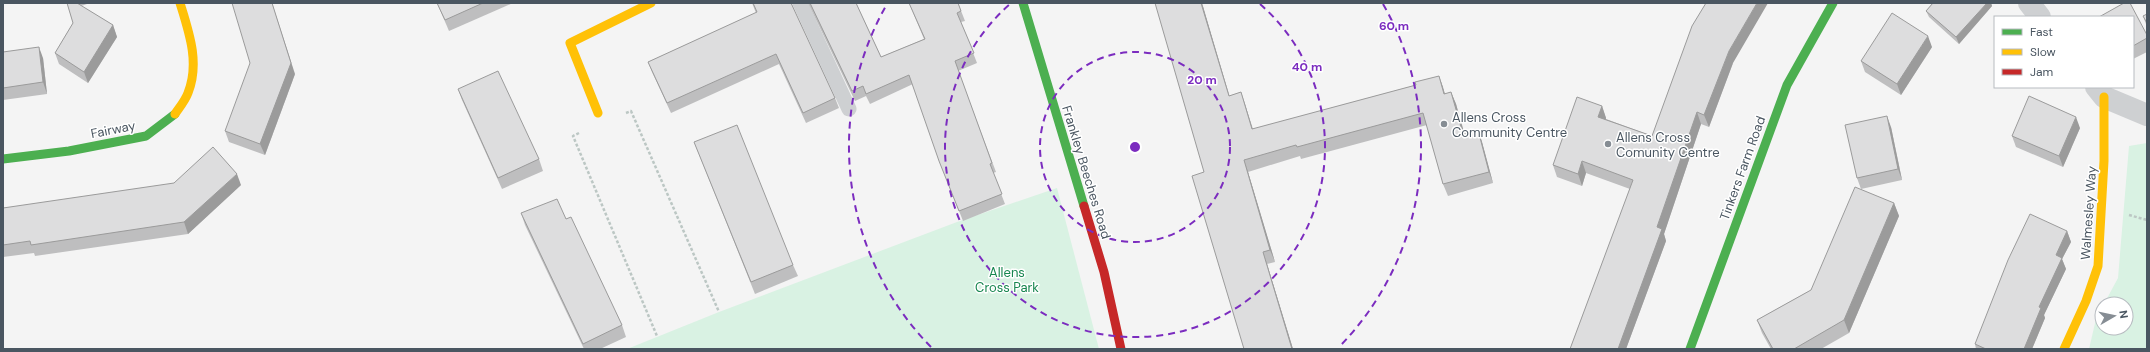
<svg xmlns="http://www.w3.org/2000/svg" width="2150" height="352" font-family="'DM Sans',sans-serif">
<rect width="100%" height="100%" fill="#f4f4f4"/>
<g fill="#d9f2e3">
<path d="M2147,143V349H2089L2096,319L2102,308V328H2126V304H2104L2118,278L2129,146Z"/>
<path d="M1057,188L1099,349H627L719,312L957,222Z"/>
</g>
<g fill="none" stroke-linecap="round" stroke-linejoin="round">
<g stroke="#bcc7c4" stroke-width="2.5" stroke-dasharray="3 2" stroke-linecap="butt">
<path d="M626,113L631,111L719,312"/>
<path d="M579,133L573,136L657,336"/>
<path d="M2129,215L2147,220"/>
</g>
<path stroke="#ced0d2" stroke-width="15" d="M800,3L849,109"/>
<g stroke="#ced0d2" stroke-width="22">
<path d="M2029,3L2040,17"/>
<path d="M2096,87L2104,97L2147,115"/>
</g>
<g stroke="#4caf50" stroke-width="9">
<path d="M1023,3L1084,206"/>
<path d="M3,159L69,151L146,136L175,114"/>
<path d="M1690,349L1787,85L1833,3"/>
</g>
<g stroke="#ffc107" stroke-width="9">
<path d="M598,113L570,43L651,3"/>
<path d="M175,114C179,108 185,101 188,93C200,63 189,32 180,3"/>
<path d="M2064,349L2086,301L2098,266L2104,161V97"/>
</g>
<path stroke="#c62828" stroke-width="9" d="M1084,206L1104,272L1121,349"/>
</g>
<g fill="#bebebf">
<path d="M67,3H90L81,6L113,25L117,37L88,83L59,64L55,53L73,23Z"/>
<path d="M437,3H513L449,31Z"/>
<path d="M752,3H791L835,98L839,108L806,123L779,64L671,113L652,72L648,62L756,13Z"/>
<path d="M808,3H856L881,57L924,39L909,3H958L965,21L961,22L977,63L958,71L996,172L993,173L1005,204L963,221L943,170L913,84L870,104L866,96L855,101Z"/>
<path d="M1202,3L1229,96L1241,92L1253,129L1416,85L1439,76L1445,94L1451,92L1456,104L1464,134L1478,130L1482,142L1493,183L1448,196L1443,184L1427,125L1301,159L1300,156L1248,172L1275,262L1267,264L1293,349H1244Z"/>
<path d="M1933,3H1991L1992,6L1959,44L1929,17L1926,11Z"/>
<path d="M2147,14V27L2143,16Z"/>
<path d="M2133,17L2147,35V52L2133,59Z"/>
<path d="M1932,47L1901,95L1865,72L1861,61Z"/>
<path d="M3,52L43,58L47,94L3,100Z"/>
<path d="M1733,63L1709,127L1701,124L1664,234L1666,241L1626,349H1570L1630,189L1586,173L1582,186L1557,177L1553,165L1602,106L1606,118V119L1652,136Z"/>
<path d="M295,74L265,155L229,142L225,131Z"/>
<path d="M458,89L539,159L543,171L502,189L462,100Z"/>
<path d="M1891,127L1902,180L1861,189L1857,178Z"/>
<path d="M2080,128L2063,167L2016,147L2012,136Z"/>
<path d="M694,142L793,265L798,276L755,294Z"/>
<path d="M241,185L188,234L35,256L34,253L3,257V208Z"/>
<path d="M1894,203L1899,216L1849,333L1821,349H1771L1762,333L1757,320L1811,290Z"/>
<path d="M521,213L566,219L622,325L626,337L600,349H584L525,225Z"/>
<path d="M2067,231L2071,242L2062,259L2066,269L2044,315L2045,318L2032,349H1976L1975,344Z"/>
</g>
<g fill="#9b9b9b">
<path d="M272,3L295,74L265,155L260,144Z"/>
<path d="M1201,3H1202L1233,108L1229,96Z"/>
<path d="M1757,3H1768L1733,63L1709,127L1704,115L1729,51Z"/>
<path d="M1987,3H1991L1992,6L1959,44L1956,37Z"/>
<path d="M113,25L117,37L88,83L84,72Z"/>
<path d="M1928,36L1932,47L1901,95L1897,84Z"/>
<path d="M39,47L43,58L47,94L43,82Z"/>
<path d="M1439,76L1443,87L1448,106L1444,94Z"/>
<path d="M1241,92L1245,104L1256,141L1252,129Z"/>
<path d="M1451,92L1456,104L1468,146L1463,134Z"/>
<path d="M1602,106L1606,118L1603,129L1598,117Z"/>
<path d="M1697,112L1701,124L1664,234L1666,241L1626,349H1618L1657,227Z"/>
<path d="M1887,116L1891,127L1902,180L1898,169Z"/>
<path d="M2076,117L2080,128L2063,167L2059,156Z"/>
<path d="M1478,130L1482,142L1493,183L1489,172Z"/>
<path d="M1244,160L1248,172L1275,262L1270,250Z"/>
<path d="M1582,161L1586,173L1582,186L1578,174Z"/>
<path d="M237,174L241,185L188,234L184,222Z"/>
<path d="M1894,203L1899,216L1849,333L1844,320Z"/>
<path d="M2067,231L2071,242L2062,259L2066,269L2044,315L2045,318L2032,349H2024L2056,255Z"/>
<path d="M1263,252L1267,264L1293,349H1292Z"/>
</g>
<g fill="#ddddde" stroke="#9b9b9b">
<path d="M67,3H77L113,25L84,72L55,53L73,23Z"/>
<path d="M232,3H272L291,63L260,144L225,131L250,63Z"/>
<path d="M437,3H483L445,20Z"/>
<path d="M753,3H791L835,98L803,113L776,54L667,103L648,62L757,12Z"/>
<path d="M810,3H856L881,57L925,39L909,3H958L961,11L957,13L974,53L955,61L992,163L990,164L1002,194L959,211L939,161L909,75L866,94L863,86L852,91Z"/>
<path d="M1155,3H1201L1229,96L1241,92L1252,129L1416,85L1415,82L1439,76L1444,94L1451,92L1463,134L1478,130L1489,172L1443,184L1423,113L1297,147L1296,145L1244,160L1270,250L1263,252L1292,349H1244L1192,176L1204,172Z"/>
<path d="M1706,3H1757L1729,51L1704,115L1697,112L1657,227L1662,229L1618,349H1570L1633,180L1582,161L1578,174L1553,165L1577,97L1602,106L1598,117L1652,136L1692,26Z"/>
<path d="M1933,3H1987L1956,37L1926,11Z"/>
<path d="M2124,3H2130L2147,35V38L2133,46V17H2099Z"/>
<path d="M1892,13L1928,36L1897,84L1861,61Z"/>
<path d="M2147,14V23L2143,16Z"/>
<path d="M39,47L43,82L3,88V52Z"/>
<path d="M498,71L539,159L498,178L458,89Z"/>
<path d="M2029,96L2076,117L2059,156L2012,136Z"/>
<path d="M1887,116L1898,169L1857,178L1845,125Z"/>
<path d="M737,125L793,265L751,282L694,142Z"/>
<path d="M213,147L237,174L184,222L31,245L30,241L3,245V208L174,183Z"/>
<path d="M1855,187L1894,203L1844,320L1794,349H1773L1757,320L1811,290Z"/>
<path d="M557,199L566,219L571,217L622,325L583,344L521,213Z"/>
<path d="M2030,214L2067,231L2056,255L2062,258L2039,307L2041,308L2024,349H1986L1975,344L2008,260Z"/>
</g>
<g fill="none" stroke="#7b2cbf" stroke-width="2" stroke-dasharray="7 5">
<circle cx="1135" cy="147" r="95"/>
<path d="M1260 4A190 190 0 1 1 1010 4"/>
<path d="M931 347A286 286 0 0 1 887 4M1383 4A286 286 0 0 1 1339 347"/>
</g>
<g fill="#868d94" stroke="#fff" stroke-width="1.5">
<circle cx="1444" cy="124" r="4"/>
<circle cx="1608" cy="144" r="4"/>
</g>
<g text-anchor="middle" stroke-width="3" stroke-linejoin="round" paint-order="stroke">
<g font-size="13" fill="#4a5661" stroke="#fff" text-anchor="start">
<text x="1452" y="122">Allens Cross<tspan x="1452" dy="15">Community Centre</tspan></text>
<text x="1616" y="142">Allens Cross<tspan x="1616" dy="15">Comunity Centre</tspan></text>
</g>
<g font-size="13" fill="#4a5661" stroke="#fff">
<text transform="translate(113 129) rotate(-11)" y="5">Fairway</text>
<text transform="translate(1742 168) rotate(-70)" y="5">Tinkers Farm Road</text>
<text transform="translate(1087 172) rotate(73)" y="5">Frankley Beeches Road</text>
<text transform="translate(2088 213) rotate(-86)" y="5">Walmesley Way</text>
</g>
<g font-size="13" fill="#17864f" stroke="#fff">
<text x="1007" y="277">Allens<tspan x="1007" dy="15">Cross Park</tspan></text>
</g>
</g>
<circle cx="1135" cy="147" r="6" fill="#7b2cbf" stroke="#fff" stroke-width="2"/>
<g font-size="12" text-anchor="middle" font-weight="bold" fill="#7b2cbf" stroke="#fff" stroke-width="3" stroke-linejoin="round" paint-order="stroke">
<text x="1394" y="30">60 m</text>
<text x="1307" y="71">40 m</text>
<text x="1202" y="84">20 m</text>
</g>
<rect width="2150" height="352" fill="none" stroke="#4a5661" stroke-width="8"/>
<rect x="1994" y="16" width="140" height="72" fill="#ffffff" stroke="#b7bbc0"/>
<rect x="2002" y="29" width="20" height="6" fill="#4caf50" stroke="#b7bbc0"/>
<text x="2030" y="36" font-size="12" fill="#4a5661">Fast</text>
<rect x="2002" y="49" width="20" height="6" fill="#ffc107" stroke="#b7bbc0"/>
<text x="2030" y="56" font-size="12" fill="#4a5661">Slow</text>
<rect x="2002" y="69" width="20" height="6" fill="#c62828" stroke="#b7bbc0"/>
<text x="2030" y="76" font-size="12" fill="#4a5661">Jam</text>
<g transform="translate(2114 316) rotate(81)"><circle r="19" fill="#ffffff" stroke="#b7bbc0"/>
<path d="M0-3L7 15L0 10L-7 15Z" fill="#868d94"/>
<text y="-6" font-size="11" font-weight="bold" text-anchor="middle" fill="#4a5661">N</text>
</g>
</svg>
